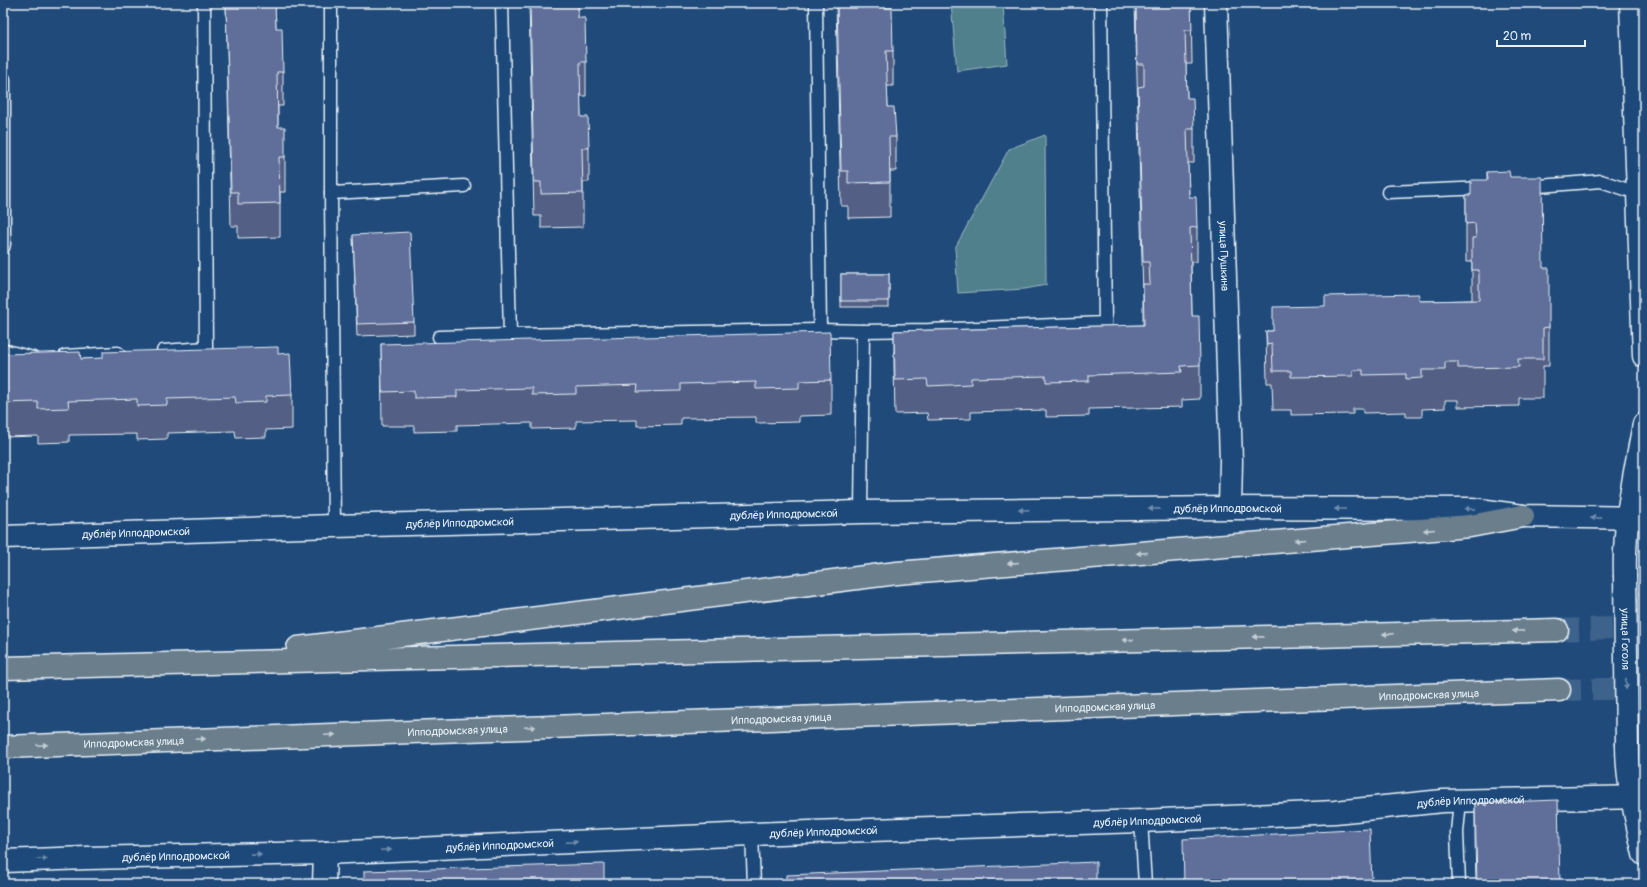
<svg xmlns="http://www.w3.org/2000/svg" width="1647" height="887" font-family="Pangolin,sans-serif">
<rect width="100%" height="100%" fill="#1f4a7a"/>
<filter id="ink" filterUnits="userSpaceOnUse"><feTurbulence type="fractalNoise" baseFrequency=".025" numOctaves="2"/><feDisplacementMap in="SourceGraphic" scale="8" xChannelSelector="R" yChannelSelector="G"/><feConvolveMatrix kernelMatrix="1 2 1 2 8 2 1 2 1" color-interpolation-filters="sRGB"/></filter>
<g filter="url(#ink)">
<g fill="#50808b" stroke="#9cb8c2">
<path d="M951,3H1003L1007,64L957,71Z"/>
<path d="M1045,135L1046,285L1025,289L958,293L955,248L1009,149Z"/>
</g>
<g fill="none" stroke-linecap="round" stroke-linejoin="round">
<g stroke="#3d638d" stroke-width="22" stroke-dasharray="22 11" stroke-linecap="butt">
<path d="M1557,630L1644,627"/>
<path d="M1559,690L1644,688"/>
</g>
<defs>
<g id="lane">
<path d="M331,3V193L334,526"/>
<path d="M502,3L510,335L820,330L863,331"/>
<path d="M816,3L820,330"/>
<path d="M1527,187L1601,181L1637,193"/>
<path d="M1388,192L1486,188"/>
<path d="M331,193L464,186"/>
<path d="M3,248L4,244V79"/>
<path d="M439,337L510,335"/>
<path d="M3,350L33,358"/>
<path d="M163,351L206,348L204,3"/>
<path d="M65,356L118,353"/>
<path d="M861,512L863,331L929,330L1105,323L1101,3"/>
<path d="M1141,821L1145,884"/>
<path d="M752,834L754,884"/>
<path d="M1459,884L1457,832L1460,801"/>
</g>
<g id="street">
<path id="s1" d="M1216,3L1231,461L1230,508"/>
<path d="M324,884L325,853"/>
</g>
<g id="secondary">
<path d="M1631,3L1644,356"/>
<path id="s2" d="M3,537L334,526L861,512L1230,508L1472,509L1523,516L1644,518"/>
<path d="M1625,575C1623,524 1635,473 1644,424"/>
<path d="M1627,745C1627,782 1636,818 1644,854"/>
<path id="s3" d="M3,861L87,858L325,853L752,834L1141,821L1335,812L1443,801L1644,797"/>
</g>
<g id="highway">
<path d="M298,648L897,573L1470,526L1523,516"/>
<path d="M3,668L1557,630"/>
<path id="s4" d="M3,747L1559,690"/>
</g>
</defs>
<use href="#lane" stroke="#e8f1f8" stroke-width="15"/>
<use href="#street" stroke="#e8f1f8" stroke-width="25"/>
<use href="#secondary" stroke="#e8f1f8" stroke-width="25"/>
<use href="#highway" stroke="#e8f1f8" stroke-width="25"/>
<use href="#lane" stroke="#1f4a7a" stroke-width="12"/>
<use href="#street" stroke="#1f4a7a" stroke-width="22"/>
<use href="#secondary" stroke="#1f4a7a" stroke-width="22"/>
<use href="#highway" stroke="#6b7e8b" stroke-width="22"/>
<defs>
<g id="secondary-bridge">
<path id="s5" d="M1625,575L1627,745"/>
</g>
</defs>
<use href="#secondary-bridge" stroke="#e8f1f8" stroke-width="25" stroke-linecap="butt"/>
<use href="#secondary-bridge" stroke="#1f4a7a" stroke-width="22"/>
</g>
<g fill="#535f84" stroke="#e8f1f8">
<path d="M226,3H275L276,28L283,72V106H278V127L285,157V192H280V237L238,238V226H231Z"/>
<path d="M529,3H578V18L586,62V96H580L581,117L589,148V182H583V227L541,228V216H534Z"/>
<path d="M836,3H885V8L893,51V86H887L888,107L896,137V171H890V217L848,218V206H841Z"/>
<path d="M1135,3H1191L1192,64H1186L1187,98L1194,129V163H1188L1189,197L1197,227V262H1191L1192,316L1200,365V399L1182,400V407L1089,409V416L1046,417V410L971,412V419L928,420L927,413L895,414L894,366V331L1143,325V296Z"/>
<path d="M1487,172L1510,177L1543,268L1549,327V366H1543V398H1519V406L1458,407V400H1445V408L1422,409V417H1406V412L1363,413V409H1353V414L1291,415V410H1273L1272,383H1267L1266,331H1273L1325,306L1419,301L1472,300V262H1466V195H1471L1487,180Z"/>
<path d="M353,235L414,322V334L357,336Z"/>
<rect x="841" y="274" width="48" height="33"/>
<path d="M381,344L831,380V415L799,416V422L756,423V417L681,418V425L637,426V420L576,421V428L532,429V423L457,425V431L414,432V426H382Z"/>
<path d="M3,354L81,359L278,354L292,395V429L266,430V437L236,438L235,431L167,433V439L137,440V434L69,435V442L38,443V436L3,437Z"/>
<path d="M1475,803L1560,884H1476L1475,837Z"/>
</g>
<g fill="#606e9a" stroke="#e8f1f8">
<path d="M226,3H275L276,28H282L283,72H277L278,127H285V157H279L280,203L238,204V192H231Z"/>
<path d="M530,3H578V18H585L586,62H580L581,117H588L589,148H582L583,193L541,194V182H534Z"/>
<path d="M837,3H885V8H892L893,51H886L888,107H894L896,137H889L890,182L848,183V171H841Z"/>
<path d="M1136,3H1191L1192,30H1185L1187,98H1193L1194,129H1187L1189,197H1196L1197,227L1190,228L1192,316H1199L1200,365L1181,366L1182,372L1089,375V381L1046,382V376L971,378V384L928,386L927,379L895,380L894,331L1144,325L1143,284H1150L1149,262H1143L1138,87L1144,86V64H1137Z"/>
<path d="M1509,171L1510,177H1542L1543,268H1549V327L1543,328V359H1518L1519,367L1458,368V362H1445V370H1422V378L1406,379V374L1363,375V370H1353V376L1291,377V371H1273L1272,344L1267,345L1266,331H1273V307L1325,306V296L1419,294V301L1479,300V270H1472V238H1476L1475,223L1466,224V195H1471V180H1488L1487,172Z"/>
<path d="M410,232L414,322L357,324L353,235Z"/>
<rect x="841" y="274" width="48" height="27"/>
<path d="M830,332L831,380L799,381V388L756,389V382L681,384V391L637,392L638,385L576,387V394L532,395V388L457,390V397L414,398V391L382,392L381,344Z"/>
<path d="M278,347V354L290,353L292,395L266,396V402L236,403L235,397L167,399V405L137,406V399L68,401L69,408L38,409V402L3,403V354L80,352L81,359L103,358V352Z"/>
<path d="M1558,800L1560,884H1477L1475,803Z"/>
<path d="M1370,829L1372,884H1184L1183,839Z"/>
<path d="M1096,862V884H786V875Z"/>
<path d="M604,864V884H364V871Z"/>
</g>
<defs><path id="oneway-solid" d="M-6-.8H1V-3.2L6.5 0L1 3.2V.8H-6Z"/></defs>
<g fill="#6f8dac">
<use href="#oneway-solid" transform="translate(1154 509) rotate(179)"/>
<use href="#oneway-solid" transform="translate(1340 509) rotate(-180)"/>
<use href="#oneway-solid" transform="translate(1470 509) rotate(-177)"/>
<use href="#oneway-solid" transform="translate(1024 510) rotate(179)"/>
<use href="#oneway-solid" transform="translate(1596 518) rotate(-179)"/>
<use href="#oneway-solid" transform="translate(1626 684) rotate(89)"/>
<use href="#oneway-solid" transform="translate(572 842) rotate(-3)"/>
<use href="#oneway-solid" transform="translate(386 850) rotate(-3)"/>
<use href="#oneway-solid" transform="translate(256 854) rotate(-1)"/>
<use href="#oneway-solid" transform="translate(42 859) rotate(-2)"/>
</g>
<g fill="#c2ced7">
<use href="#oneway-solid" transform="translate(1429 530) rotate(175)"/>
<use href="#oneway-solid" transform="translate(1300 540) rotate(175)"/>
<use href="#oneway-solid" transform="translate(1142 553) rotate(175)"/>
<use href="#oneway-solid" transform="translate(1013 563) rotate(175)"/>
<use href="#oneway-solid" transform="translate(1518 631) rotate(179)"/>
<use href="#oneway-solid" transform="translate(1388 634) rotate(179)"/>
<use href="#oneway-solid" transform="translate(1258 637) rotate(179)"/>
<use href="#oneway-solid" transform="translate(1128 640) rotate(179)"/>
<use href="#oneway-solid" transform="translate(530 727) rotate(-2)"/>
<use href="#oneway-solid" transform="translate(330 735) rotate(-2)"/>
<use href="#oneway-solid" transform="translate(200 739) rotate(-2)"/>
<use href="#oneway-solid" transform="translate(42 745) rotate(-2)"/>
</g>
</g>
<g text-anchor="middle" stroke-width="3" stroke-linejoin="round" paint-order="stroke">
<g font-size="11" fill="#e8f1f8" stroke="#1f4a7a">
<text dy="4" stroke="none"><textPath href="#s1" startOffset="253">улица Пушкина</textPath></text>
<text dy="4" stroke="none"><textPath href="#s2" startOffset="1225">дублёр Ипподромской</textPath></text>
<text dy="4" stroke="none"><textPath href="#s2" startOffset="781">дублёр Ипподромской</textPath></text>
<text dy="4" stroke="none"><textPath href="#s2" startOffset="457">дублёр Ипподромской</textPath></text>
<text dy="4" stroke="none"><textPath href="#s2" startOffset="133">дублёр Ипподромской</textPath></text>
<text dy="4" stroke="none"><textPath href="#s5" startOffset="64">улица Гоголя</textPath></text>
<text dy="4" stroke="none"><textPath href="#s4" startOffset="1427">Ипподромская улица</textPath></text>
<text dy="4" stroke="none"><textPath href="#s4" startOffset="1103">Ипподромская улица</textPath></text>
<text dy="4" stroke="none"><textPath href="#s4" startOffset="779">Ипподромская улица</textPath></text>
<text dy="4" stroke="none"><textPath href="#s4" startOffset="455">Ипподромская улица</textPath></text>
<text dy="4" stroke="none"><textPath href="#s4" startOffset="131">Ипподромская улица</textPath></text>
<text dy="4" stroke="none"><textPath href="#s3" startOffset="1469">дублёр Ипподромской</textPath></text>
<text dy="4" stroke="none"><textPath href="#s3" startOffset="1145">дублёр Ипподромской</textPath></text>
<text dy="4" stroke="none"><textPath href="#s3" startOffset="821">дублёр Ипподромской</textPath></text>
<text dy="4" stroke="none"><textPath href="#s3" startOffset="497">дублёр Ипподромской</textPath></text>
<text dy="4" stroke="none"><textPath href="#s3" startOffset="173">дублёр Ипподромской</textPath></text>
</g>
</g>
<rect width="1647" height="887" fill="none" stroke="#1f4a7a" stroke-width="16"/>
<rect x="8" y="8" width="1631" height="871" fill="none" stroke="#e8f1f8" stroke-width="1.5" filter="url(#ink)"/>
<path d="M1497 40v6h88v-6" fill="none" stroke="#e8f1f8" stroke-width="2"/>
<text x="1503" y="40" font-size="12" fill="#e8f1f8" stroke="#1f4a7a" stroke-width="3" paint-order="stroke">20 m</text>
</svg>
